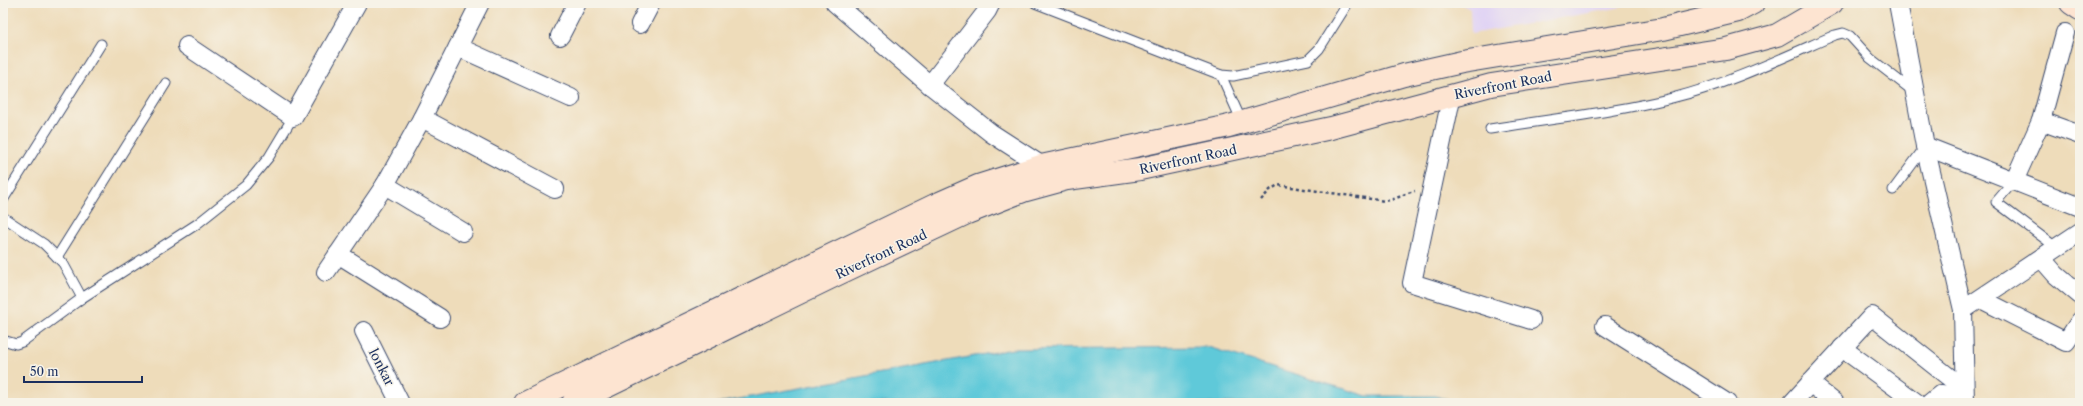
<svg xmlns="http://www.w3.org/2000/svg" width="2083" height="406" font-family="'Libre Caslon Text',serif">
<rect width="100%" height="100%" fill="#f7f3e8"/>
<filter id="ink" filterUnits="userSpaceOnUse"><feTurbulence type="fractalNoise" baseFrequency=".025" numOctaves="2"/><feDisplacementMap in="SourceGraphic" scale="8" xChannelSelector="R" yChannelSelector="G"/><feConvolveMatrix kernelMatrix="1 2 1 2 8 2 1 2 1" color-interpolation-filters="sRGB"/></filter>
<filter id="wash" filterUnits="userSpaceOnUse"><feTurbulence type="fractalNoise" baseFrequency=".012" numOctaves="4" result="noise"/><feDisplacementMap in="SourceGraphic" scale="16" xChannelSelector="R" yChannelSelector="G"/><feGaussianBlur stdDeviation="0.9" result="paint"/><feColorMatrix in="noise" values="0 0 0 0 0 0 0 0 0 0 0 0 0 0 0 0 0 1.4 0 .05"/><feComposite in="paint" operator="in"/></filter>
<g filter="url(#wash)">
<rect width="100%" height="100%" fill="#eedcba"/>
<path fill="#e1d4f4" d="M1459,3H1644L1471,34L1470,9Z"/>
<path fill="#5fc9d9" stroke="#3d7c9c" d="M1208,347L1367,396H1436L1456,403H717L1013,349Z"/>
</g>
<g filter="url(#ink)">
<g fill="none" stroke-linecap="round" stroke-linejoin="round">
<defs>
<g id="lane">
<path d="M1035,3L1221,75L1233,76L1308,60L1319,49L1348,3"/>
<path d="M1221,75L1242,122"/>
<path d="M1490,129C1550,119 1612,113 1672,98C1728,84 1782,58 1835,35L1843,33L1850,36L1870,58L1914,92"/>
<path d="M2014,181L1996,202L2057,248"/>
<path d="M1893,190L1925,147"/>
<path d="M3,200L101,44"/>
<path d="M3,217L44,244L63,263L82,298"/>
<path d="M57,257L166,83"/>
<path d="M3,340L16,344L22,342L82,298L197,224L246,185L269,157L293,117"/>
</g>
<g id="street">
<path d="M835,3L930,85L991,133L1050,171"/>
<path d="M1898,3L1925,146L1963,310L1965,403"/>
<path d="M640,24L651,3"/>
<path d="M560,36L577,3"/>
<path d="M187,46L293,117L357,3"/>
<path d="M458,47L571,98"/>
<path d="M930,85L987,11L991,3"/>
<path d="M1452,94L1412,283L1531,320"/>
<path d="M422,118L555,189"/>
<path d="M2041,121L2080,135"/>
<path d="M1925,146L2080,207"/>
<path d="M2014,181L2041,121L2065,33"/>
<path d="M385,185L463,232"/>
<path d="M338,254L440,318"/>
<path d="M2042,259L2056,275L2080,295"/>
<path d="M326,272L385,185L422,118L480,3"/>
<path d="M1981,299L2066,342L2080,321"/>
<path d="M1963,310L2080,232"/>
<path d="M1605,326L1727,403"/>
<path d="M364,331L400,403"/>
<path d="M1842,348L1917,403"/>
<path d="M1810,383L1835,403"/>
<path d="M1792,403L1872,316L1964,389"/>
<path d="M1930,403L1941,394L1964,397"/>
</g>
<g id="secondary">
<path d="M2071,3L2080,9"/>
<path d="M525,403L935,205L978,186L1041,166L1229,126L1404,75L1462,62L1663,29L1738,11L1753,3"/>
<path d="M573,403L840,273L967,213L1023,191L1067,179L1140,169L1331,128L1491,85L1726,49L1777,35L1832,3"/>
</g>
</defs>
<use href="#lane" stroke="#3b496c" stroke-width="11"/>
<use href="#street" stroke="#3b496c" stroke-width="20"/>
<use href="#secondary" stroke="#3b496c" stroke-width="24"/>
<path stroke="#3b496c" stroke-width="2.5" stroke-dasharray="3 3" stroke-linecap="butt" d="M1261,200L1270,190L1278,185L1385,201C1396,200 1404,193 1415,191"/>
<use href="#lane" stroke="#fff" stroke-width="9"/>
<use href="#street" stroke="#fff" stroke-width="18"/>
<use href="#secondary" stroke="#fde4d1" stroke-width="22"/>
</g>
</g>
<g text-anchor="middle" stroke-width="3" stroke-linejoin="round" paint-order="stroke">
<g font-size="13" fill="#1b2f5e" stroke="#f7f3e8">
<text transform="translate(1503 85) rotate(-11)" y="5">Riverfront Road</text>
<text transform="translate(1188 159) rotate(-12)" y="5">Riverfront Road</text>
<text transform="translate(881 254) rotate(-25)" y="5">Riverfront Road</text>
<text transform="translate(382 367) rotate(63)" y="5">lonkar</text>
</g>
</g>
<rect width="2083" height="406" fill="none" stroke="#f7f3e8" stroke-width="16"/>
<path d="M24 376v6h118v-6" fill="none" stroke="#1b2f5e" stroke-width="2"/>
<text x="30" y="376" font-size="12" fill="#1b2f5e" stroke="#f7f3e8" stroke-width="3" paint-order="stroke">50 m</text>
</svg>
